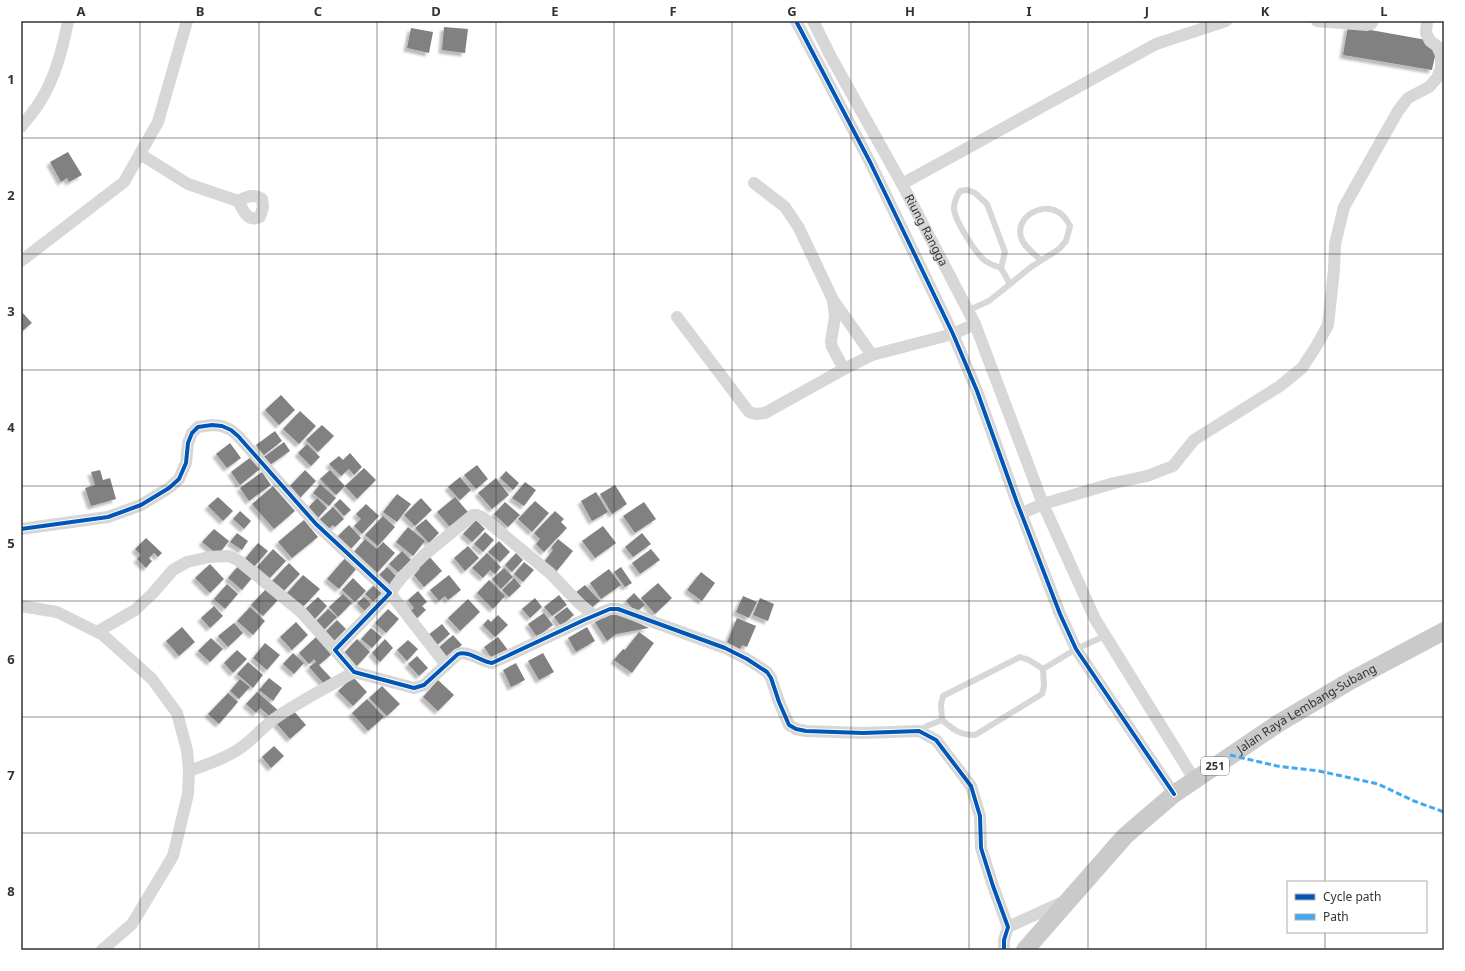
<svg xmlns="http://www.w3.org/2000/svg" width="1465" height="971" font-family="'Noto Sans',sans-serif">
<defs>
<filter id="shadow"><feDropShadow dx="-3.5" dy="3.5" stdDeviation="1" flood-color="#0004"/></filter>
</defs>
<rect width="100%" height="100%" fill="#fff"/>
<g fill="#818181" filter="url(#shadow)">
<path d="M1348,26L1438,42L1432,70L1343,55Z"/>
<path d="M444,27L468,29L465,53L442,50Z"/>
<path d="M411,28L433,32L429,53L407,48Z"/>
<path d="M68,152L82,175L69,182L67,178L61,182L50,162Z"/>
<path d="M21,311L32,323L21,332Z"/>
<path d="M281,395L295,410L279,425L265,410Z"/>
<path d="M300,411L316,426L299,444L283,429Z"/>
<path d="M322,425L334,436L318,452L306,440Z"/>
<path d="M275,431L282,441L264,455L256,445Z"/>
<path d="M284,442L290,451L267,467L261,459Z"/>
<path d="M230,443L241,458L227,468L216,454Z"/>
<path d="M307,444L320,457L311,466L298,453Z"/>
<path d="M350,453L362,467L354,475L349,469L341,476L329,464L339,456L343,460Z"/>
<path d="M251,457L260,469L240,485L231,472Z"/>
<path d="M477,465L488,479L476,489L464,475Z"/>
<path d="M364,468L376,480L357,499L345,486Z"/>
<path d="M100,470L103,480L110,478L116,499L91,506L85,488L95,485L91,472Z"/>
<path d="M305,470L316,481L300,498L289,487Z"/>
<path d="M330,470L345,486L336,495L320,479Z"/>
<path d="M506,471L519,483L513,490L500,478Z"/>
<path d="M262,472L271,485L249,501L240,488Z"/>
<path d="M460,477L471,490L460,500L448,487Z"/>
<path d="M496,478L509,495L492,509L478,493Z"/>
<path d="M525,482L536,490L524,506L512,498Z"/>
<path d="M320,484L336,498L329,506L313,493Z"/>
<path d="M615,485L627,504L612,514L600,494Z"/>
<path d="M273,486L295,511L274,529L252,504Z"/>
<path d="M596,492L608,512L592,521L581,501Z"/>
<path d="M397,494L411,504L397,522L383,512Z"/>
<path d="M218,497L233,511L223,521L208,506Z"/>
<path d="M455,497L468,512L450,527L437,512Z"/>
<path d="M317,498L327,508L318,518L307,509Z"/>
<path d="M421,498L432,510L415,526L404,515Z"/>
<path d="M340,499L351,510L344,516L334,505Z"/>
<path d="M535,501L549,513L532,532L518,519Z"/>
<path d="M505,502L520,515L508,527L494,514Z"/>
<path d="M644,502L656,519L635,533L623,516Z"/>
<path d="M366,504L379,516L362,534L354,526L361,519L356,514Z"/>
<path d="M333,507L344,519L335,527L333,525L327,530L318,521Z"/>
<path d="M240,511L251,521L244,529L233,519Z"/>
<path d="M555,511L564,519L561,522L567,528L544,552L536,544L540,539L534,533Z"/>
<path d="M383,516L395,527L378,546L365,535Z"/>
<path d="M426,519L439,533L429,543L415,528Z"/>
<path d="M304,520L318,537L292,558L278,542Z"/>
<path d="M476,520L485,529L472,542L463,534Z"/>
<path d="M349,525L361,538L349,551L336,538Z"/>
<path d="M603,526L616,543L595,558L582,541Z"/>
<path d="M408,527L425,541L413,556L396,542Z"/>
<path d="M214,529L229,541L218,555L202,542Z"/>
<path d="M485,532L494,540L483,552L474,544Z"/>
<path d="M237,533L248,541L242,550L230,542Z"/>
<path d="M642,533L651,544L633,557L625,547Z"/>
<path d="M146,538L162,553L158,557L154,553L149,558L152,561L146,568L137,559L141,555L135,549Z"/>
<path d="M365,539L377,549L383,542L395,553L376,574L353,553Z"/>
<path d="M558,539L573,551L556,572L544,562L553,550L551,548Z"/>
<path d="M499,541L510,552L500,562L488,552Z"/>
<path d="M258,543L268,551L253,568L244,560Z"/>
<path d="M468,546L479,558L465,571L454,558Z"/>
<path d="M273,549L286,561L270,578L257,567Z"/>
<path d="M651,549L660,560L640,574L632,563Z"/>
<path d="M402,551L411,560L399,573L389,564Z"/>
<path d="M487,553L501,567L495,574L490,570L483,578L472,568Z"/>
<path d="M516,553L523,560L512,572L505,565Z"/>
<path d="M428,555L442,571L424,587L414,575L420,569L416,565Z"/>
<path d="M346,557L358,567L339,589L327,579Z"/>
<path d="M524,562L534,570L523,582L514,574Z"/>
<path d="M289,563L300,574L282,593L271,582Z"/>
<path d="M210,564L224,579L210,593L195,578Z"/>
<path d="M239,565L253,577L242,590L228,578Z"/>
<path d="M387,567L397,577L389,586L378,576Z"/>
<path d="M621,567L632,583L625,587L614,572Z"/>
<path d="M504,568L513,577L501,589L492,579Z"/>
<path d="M609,569L621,585L601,599L590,583Z"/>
<path d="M701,572L715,583L702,601L687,590Z"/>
<path d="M303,575L320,589L302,608L286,594Z"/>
<path d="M449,575L461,590L448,600L445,596L439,601L430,590Z"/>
<path d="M353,578L366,591L355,602L342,590Z"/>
<path d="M514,578L521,586L509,597L502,590Z"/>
<path d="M489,580L505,596L493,609L477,593Z"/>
<path d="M376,583L386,593L376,604L365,594Z"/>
<path d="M658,583L672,598L655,614L641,598Z"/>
<path d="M227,584L238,594L225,609L214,599Z"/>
<path d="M585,585L600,601L590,609L575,593Z"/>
<path d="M266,589L278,600L263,616L251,605Z"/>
<path d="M418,591L427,602L422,606L426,610L416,619L409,612L414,608L408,600Z"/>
<path d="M634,593L645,605L636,612L626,601Z"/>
<path d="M343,594L352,603L338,617L329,607Z"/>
<path d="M559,595L567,605L552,616L544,607Z"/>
<path d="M743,596L757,602L749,618L736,612Z"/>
<path d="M318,597L327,606L314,620L304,610Z"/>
<path d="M364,597L374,607L367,613L357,603Z"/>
<path d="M535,598L542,607L530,618L522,609Z"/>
<path d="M760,598L774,604L768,621L753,615Z"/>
<path d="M468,599L480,612L460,631L448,618Z"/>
<path d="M214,606L223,616L210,628L201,618Z"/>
<path d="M250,607L265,621L253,635L237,621Z"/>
<path d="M567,607L574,615L561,626L554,617Z"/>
<path d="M328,609L337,617L322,632L314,623Z"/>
<path d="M388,609L399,619L386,633L375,623Z"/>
<path d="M615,612L649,628L616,634L607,641L594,621Z"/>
<path d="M544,613L553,625L537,637L528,624Z"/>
<path d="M498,615L508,625L495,637L483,625L488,619L491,622Z"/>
<path d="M737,618L756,626L747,647L742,645L739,651L726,645Z"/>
<path d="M337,620L346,629L334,641L325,632Z"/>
<path d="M296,622L308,635L292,650L280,637Z"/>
<path d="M234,623L243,633L228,647L218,636Z"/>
<path d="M442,624L450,634L436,646L427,636Z"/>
<path d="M182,627L195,642L179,656L166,641Z"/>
<path d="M587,627L595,641L576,652L568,638Z"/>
<path d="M371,628L382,637L372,648L361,639Z"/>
<path d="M639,632L654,643L632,673L614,660L623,649L625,650Z"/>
<path d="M453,635L462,645L445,659L437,649Z"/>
<path d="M316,637L332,654L319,665L332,679L325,685L309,667L316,662L314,659L309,664L299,653Z"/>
<path d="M498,637L508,650L493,660L484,647Z"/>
<path d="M211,638L223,649L210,662L198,651Z"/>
<path d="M357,639L370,652L355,668L342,655Z"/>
<path d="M385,639L393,648L380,662L372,653Z"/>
<path d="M408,640L418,649L407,661L397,650Z"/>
<path d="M265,643L280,655L267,670L253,658Z"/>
<path d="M237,650L247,659L233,673L224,663Z"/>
<path d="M293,653L304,663L294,674L283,664Z"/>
<path d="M543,653L554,672L539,680L528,661Z"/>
<path d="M417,656L428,668L419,676L408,664Z"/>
<path d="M248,662L263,675L253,688L237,674Z"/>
<path d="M516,663L525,680L511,687L503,670Z"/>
<path d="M353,677L367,692L353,706L338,691Z"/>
<path d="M269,678L282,688L273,701L259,690Z"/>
<path d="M240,679L250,687L239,699L230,691Z"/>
<path d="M438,680L454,695L438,711L423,697Z"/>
<path d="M382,686L400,704L387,716L369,698Z"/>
<path d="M257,692L279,711L272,718L260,708L256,713L246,704Z"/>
<path d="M228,693L238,702L219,724L208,714Z"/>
<path d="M367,699L384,717L368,731L352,713Z"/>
<path d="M292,709L306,725L290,739L276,723Z"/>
<path d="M274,746L284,756L271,768L262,757Z"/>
</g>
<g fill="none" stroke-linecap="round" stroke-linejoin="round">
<g stroke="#d7d7d7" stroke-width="6">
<path d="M1001,268L1005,252L987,204L975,193L967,190L960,191C956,197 954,202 954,209C955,221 975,252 984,260C989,264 995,266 1001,268L1010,284"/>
<path d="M969,310L989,301L1031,267L1059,249L1066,241L1070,226C1067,220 1064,215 1058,212C1042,202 1015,217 1021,237C1023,246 1034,254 1041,260"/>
<path d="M1043,669L1029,660L1020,657L943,696L941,704L942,720C954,730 959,735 975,735L1042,694L1044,686L1043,669L1076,649L1105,636"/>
<path d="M919,731L927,726L942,720"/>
</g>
<g stroke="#d7d7d7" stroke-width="12">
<path d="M796,21L870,162L953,334L977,391L1016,500L1060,614L1076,649L1174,794"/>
<path id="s1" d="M813,21L831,57L902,184L975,324L1043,504L1095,619L1194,779"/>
<path d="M1317,21L1367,25L1371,24L1373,21"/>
<path d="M21,127C28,118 36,109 41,100C56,76 63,48 68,21"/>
<path d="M140,154L188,184L238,201C246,197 254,193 262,199L263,207L260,217C248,223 243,210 238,201"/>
<path d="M754,183L785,207L799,228L833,300L872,355"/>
<path d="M902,184L1156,44L1226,21"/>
<path d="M21,261L124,182L158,122L187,21"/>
<path d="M833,302L835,317L831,341L832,347L844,369"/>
<path d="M677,317L749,412L756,414L765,413L844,369L872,355L953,334L975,324"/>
<path d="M1022,513L1043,504L1114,483L1147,476L1173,466L1194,440L1280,386L1302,368L1317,345L1328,325L1334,270L1335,244L1344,207L1381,141L1398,111L1408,98L1429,87L1437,78L1441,68V55L1437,46L1430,41L1426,33L1427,21"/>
<path d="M21,529L108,517L141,505L169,488L179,479L186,463L188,443L192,433L198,427L212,425L222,426L231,430L238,436L316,524L390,593L335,650L354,672L414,688L424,685L458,654C468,650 482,662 492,663L584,620L610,609H618L725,648L747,659L767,672L771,678L779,702L789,725L796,729L806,731L863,733L919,731L936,740L971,786L980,816L981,848L993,886L1008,927L1004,940V950"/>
<path d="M21,606L57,612L103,635L152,679L177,713L187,750L189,771L188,794L173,856L132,924L102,950"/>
<path d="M97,632L135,610L152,594L173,570L187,562L209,557L229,556L239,561L301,612L335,650"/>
<path d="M446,665L390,593L402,577L424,555L473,515H477L482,517L550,573L579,603L594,616"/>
<path d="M189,771C206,765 224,759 239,749C253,740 263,726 277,717C302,700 328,687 354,672"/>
<path d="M1008,927L1065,901"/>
</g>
<path stroke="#cacaca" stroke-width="18" id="s2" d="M1025,950L1125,836L1174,794L1279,723L1350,681L1444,631"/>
<path stroke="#3fa9f5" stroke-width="3" stroke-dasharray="6 3" stroke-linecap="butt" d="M1230,755L1277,766L1319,771L1378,784L1414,801L1444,812"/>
<defs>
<g id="cycleway">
<path d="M796,21L870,162L953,334L977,391L1016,500L1060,614L1076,649L1174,794"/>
<path d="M21,529L108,517L141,505L169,488L179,479L186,463L188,443L192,433L198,427L212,425L222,426L231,430L238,436L316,524L390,593L335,650L354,672L414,688L424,685L458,654C468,650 482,662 492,663L584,620L610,609H618L725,648L747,659L767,672L771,678L779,702L789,725L796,729L806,731L863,733L919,731L936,740L971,786L980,816L981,848L993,886L1008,927L1004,940V950"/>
</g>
</defs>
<use href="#cycleway" stroke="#fff" stroke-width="6"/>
<use href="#cycleway" stroke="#0057b8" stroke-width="4"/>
</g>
<path fill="none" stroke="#333" stroke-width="1" stroke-opacity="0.55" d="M140,21V950M259,21V950M377,21V950M496,21V950M614,21V950M732,21V950M851,21V950M969,21V950M1088,21V950M1206,21V950M1325,21V882M21,138H1444M21,254H1444M21,370H1444M21,486H1444M21,601H1444M21,717H1444M21,833H1444M1325,932V950"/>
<g text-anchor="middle" stroke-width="4" stroke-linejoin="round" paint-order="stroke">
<rect fill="#fff" stroke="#707070" stroke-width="1" x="1201" y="757" width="28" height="18" rx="3"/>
<g font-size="11" font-weight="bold" fill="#333">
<text x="1215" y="770">251</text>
</g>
<g font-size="12" fill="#333" stroke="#fff">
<text dy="4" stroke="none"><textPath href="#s1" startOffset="238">Riung Rangga</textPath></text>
<text dy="4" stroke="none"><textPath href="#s2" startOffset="374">Jalan Raya Lembang-Subang</textPath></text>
</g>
</g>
<rect width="1465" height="971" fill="none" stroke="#ffffff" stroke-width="44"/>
<rect x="1287" y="881" width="140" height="52" fill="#ffffff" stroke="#adadad"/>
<rect x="1295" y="894" width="20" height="6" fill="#0057b8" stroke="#adadad"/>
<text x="1323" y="901" font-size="12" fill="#333333">Cycle path</text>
<rect x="1295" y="914" width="20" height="6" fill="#3fa9f5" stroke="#adadad"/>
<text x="1323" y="921" font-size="12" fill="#333333">Path</text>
<rect x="22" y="22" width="1421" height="927" fill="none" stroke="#333" stroke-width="1.5"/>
<g font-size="13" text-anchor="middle" font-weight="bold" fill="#333">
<text x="81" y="16">A</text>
<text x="200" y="16">B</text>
<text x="318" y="16">C</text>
<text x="436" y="16">D</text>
<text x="555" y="16">E</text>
<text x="673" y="16">F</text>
<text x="792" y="16">G</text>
<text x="910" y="16">H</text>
<text x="1029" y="16">I</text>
<text x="1147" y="16">J</text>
<text x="1265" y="16">K</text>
<text x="1384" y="16">L</text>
<text x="11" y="84">1</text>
<text x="11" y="200">2</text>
<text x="11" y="316">3</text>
<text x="11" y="432">4</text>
<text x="11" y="548">5</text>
<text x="11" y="664">6</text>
<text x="11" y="780">7</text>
<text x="11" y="896">8</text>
</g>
</svg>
